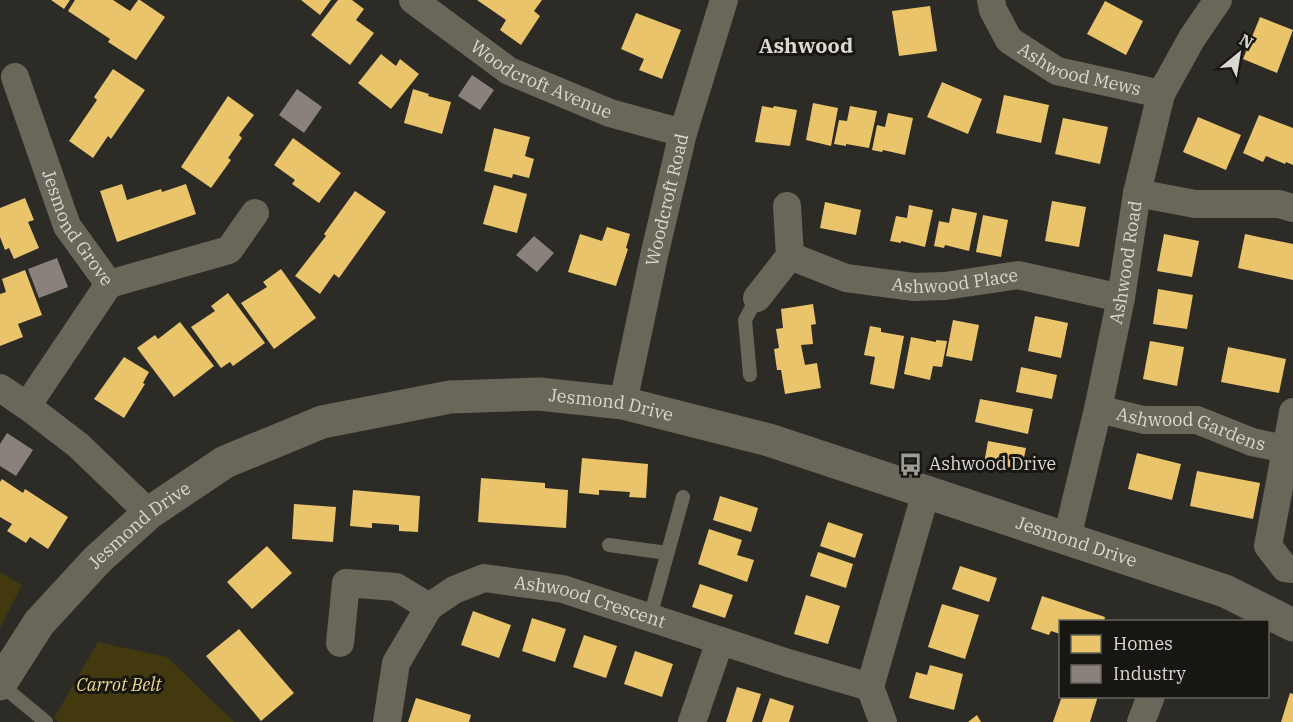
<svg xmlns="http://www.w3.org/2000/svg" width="1293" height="722" font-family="'IBM Plex Serif',serif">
<rect width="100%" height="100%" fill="#2c2b26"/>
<g fill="#43390f">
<path d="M0,572L22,585L0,628Z"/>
<path d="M98,642L167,657L234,722H58L54,718Z"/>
</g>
<g fill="#e9c46a">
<path d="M51,0H70L64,9Z"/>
<path d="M75,0H113L130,11L138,0H140L165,17L136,60L108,42L110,39L68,11Z"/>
<path d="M301,0H331L320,15Z"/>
<path d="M338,0H352L364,9L356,20L374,33L350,65L311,35Z"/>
<path d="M477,0H542L534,11L540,16L521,45L500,30L506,20Z"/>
<path d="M1105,1L1143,21L1126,55L1087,34Z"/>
<path d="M930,6L937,51L899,56L892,11Z"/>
<path d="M636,13L681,30L662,79L639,70L644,59L621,49Z"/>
<path d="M1260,17L1293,30L1277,73L1243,59Z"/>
<path d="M381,54L396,66L400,59L419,74L391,109L358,83Z"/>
<path d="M113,69L145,90L111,139L108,136L93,158L69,141L97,100L94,97Z"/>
<path d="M942,82L982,99L968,134L927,117Z"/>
<path d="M413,89L429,94L428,96L451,102L442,134L404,123Z"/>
<path d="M1004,95L1049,105L1041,143L996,133Z"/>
<path d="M228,96L254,115L239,135L242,138L228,158L231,160L211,188L181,167Z"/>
<path d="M813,103L838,108L831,146L806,140Z"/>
<path d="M762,106L773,108L774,106L797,110L790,146L755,142Z"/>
<path d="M850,106L877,111L869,148L846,144V146L834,144L839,120L847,121Z"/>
<path d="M888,113L913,118L905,155L883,150L882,152L872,150L877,125L885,127Z"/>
<path d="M1259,115L1293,128V165L1286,162L1285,164L1266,156L1263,162L1243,153Z"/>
<path d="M1198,117L1241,135L1226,170L1183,152Z"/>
<path d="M1063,118L1108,127L1100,164L1055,154Z"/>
<path d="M494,128L530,137L525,156L534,159L529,178L513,174L512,178L484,171Z"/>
<path d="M293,138L341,173L319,203L292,184L295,180L274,165Z"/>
<path d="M122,184L127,200L161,189L162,192L186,184L196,214L117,242L100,191Z"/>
<path d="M494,185L527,194L517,233L483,224Z"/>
<path d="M355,191L386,212L339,278L334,274L320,294L295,276L326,236L324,234Z"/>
<path d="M25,198L34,220L28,222L39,248L14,259L9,248L5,250L0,237V208Z"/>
<path d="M1052,201L1086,207L1079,247L1045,241Z"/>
<path d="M825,202L861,210L856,235L820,228Z"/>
<path d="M909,205L933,210L925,247L901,241V243L890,241L896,216L907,218Z"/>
<path d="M952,208L977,213L969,251L945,245L944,248L934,246L939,221L949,223Z"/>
<path d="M983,215L1008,220L1001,257L976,252Z"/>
<path d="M607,227L630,234L626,248L628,249L616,286L568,272L580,234L602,241Z"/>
<path d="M1164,234L1199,241L1192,277L1157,271Z"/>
<path d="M1245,234L1293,244V280L1238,268Z"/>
<path d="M281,269L316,318L274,349L241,303L267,287L263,282Z"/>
<path d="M25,270L42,315L18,324L23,337L0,346V294L6,292L2,279Z"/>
<path d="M1158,289L1193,295L1187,329L1153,324Z"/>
<path d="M228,293L265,343L233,366L230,362L221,368L191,327L215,311L211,306Z"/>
<path d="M813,304L816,324L811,325L813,344L801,345L805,365L817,363L821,388L785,394L781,370H777L774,349L779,348L776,329L783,328L781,309Z"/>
<path d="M1035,316L1068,323L1061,358L1028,351Z"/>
<path d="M953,320L979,325L972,361L946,356Z"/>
<path d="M180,322L214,366L174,397L137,348L155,335L158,339Z"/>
<path d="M870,326L881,328V332L904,336L894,389L870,384L875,357L864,355Z"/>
<path d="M911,337L936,342V340L947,341L942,367L933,366L930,380L904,374Z"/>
<path d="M1150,341L1184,347L1177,386L1143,379Z"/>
<path d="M1228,347L1286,359L1279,393L1221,382Z"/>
<path d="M124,357L149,372L143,383L145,384L124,418L94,399Z"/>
<path d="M1021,367L1057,375L1052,399L1016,392Z"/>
<path d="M980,399L1033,409L1028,434L975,422Z"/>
<path d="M988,441L1026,448L1021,472L984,464Z"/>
<path d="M1137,453L1181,464L1172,500L1128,489Z"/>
<path d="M582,458L648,464L646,498L629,497L630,492L599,490V495L579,493Z"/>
<path d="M1197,471L1260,483L1253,519L1190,506Z"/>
<path d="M481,478L545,483V488L568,490L566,528L478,522Z"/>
<path d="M2,479L23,493L25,489L68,517L48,549L30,537L26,543L7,531L12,524L0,517V482Z"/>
<path d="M353,490L420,496L418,532L399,531V525L372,523V528L350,526Z"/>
<path d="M720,496L758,508L751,532L713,520Z"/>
<path d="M294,504L336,507L333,542L292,539Z"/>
<path d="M828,522L863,534L855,558L820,546Z"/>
<path d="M709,529L742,540L737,555L754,560L747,582L698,564Z"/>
<path d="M267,546L292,573L252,609L227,582Z"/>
<path d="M818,552L853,564L846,588L810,576Z"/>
<path d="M960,566L997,578L989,602L952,589Z"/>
<path d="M700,584L733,595L725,618L692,607Z"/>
<path d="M806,595L840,606L828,644L794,634Z"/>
<path d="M1042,596L1105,617L1104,622H1060V634L1051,631L1049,635L1031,629Z"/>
<path d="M942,604L979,615L965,659L928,647Z"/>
<path d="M473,611L511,625L499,658L461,645Z"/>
<path d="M532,618L566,629L555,662L522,651Z"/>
<path d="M239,629L294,693L261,721L206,656Z"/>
<path d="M584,635L617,646L606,678L573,667Z"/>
<path d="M635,651L673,664L662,697L624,684Z"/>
<path d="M930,665L963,674L954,710L909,698L916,672L927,675Z"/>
<path d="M737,687L761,694L752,722H726Z"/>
<path d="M1290,693L1293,694V722H1281Z"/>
<path d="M1062,696H1098L1090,722H1053Z"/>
<path d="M416,698L471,715L469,722H408Z"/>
<path d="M770,698L794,706L789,722H762Z"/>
<path d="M977,715L981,722H968Z"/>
</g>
<g fill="#8a817c">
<path d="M472,75L494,90L480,110L458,96Z"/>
<path d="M297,89L322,107L304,133L279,115Z"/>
<path d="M534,236L554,253L537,272L516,255Z"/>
<path d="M57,258L68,287L39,298L28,269Z"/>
<path d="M7,433L33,450L16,476L0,466V444Z"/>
</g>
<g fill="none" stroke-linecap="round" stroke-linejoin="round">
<g stroke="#69665a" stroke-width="14">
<path d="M750,375L745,320L757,298"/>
<path d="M609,545L667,553"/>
<path d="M650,617L683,497"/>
<path d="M0,684L46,722"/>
</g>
<g stroke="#69665a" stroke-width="28">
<path id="s1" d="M413,0L509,71L610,113L683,133"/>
<path id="s2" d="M991,0L993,10L1009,40L1057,71L1161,94"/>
<path id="s3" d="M15,77L67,226L109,284L229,250L255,213"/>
<path d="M1137,193L1195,204H1279L1293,208"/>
<path id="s4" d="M790,256L846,278L914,287L945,286L1018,275L1121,298"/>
<path d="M757,298L790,256L787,206"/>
<path d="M0,388L27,406L78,445L149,513"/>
<path id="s5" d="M623,403L654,256L683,133L724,0"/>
<path d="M27,406L109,284"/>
<path id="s6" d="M1098,409L1144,420H1197L1252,442L1285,449"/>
<path d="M1293,412L1268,546L1285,568L1293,569"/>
<path id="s7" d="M1067,538L1098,409L1121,298L1137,193L1161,94L1192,38L1218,0"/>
<path d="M340,643L346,583L396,587L429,607"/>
<path id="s8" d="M387,722L396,663L429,607L454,590L484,578L563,589L788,663L870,687"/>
<path d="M692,722L720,641"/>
<path d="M883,722L870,687L926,492"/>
<path d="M1141,722L1151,696"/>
</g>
<path stroke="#69665a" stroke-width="33" id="s9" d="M0,684L39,623L97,560L149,513L225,462L322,422L450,397L539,394L623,403L769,440L1225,591L1293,625"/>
</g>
<defs>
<symbol id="bus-bare" viewBox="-9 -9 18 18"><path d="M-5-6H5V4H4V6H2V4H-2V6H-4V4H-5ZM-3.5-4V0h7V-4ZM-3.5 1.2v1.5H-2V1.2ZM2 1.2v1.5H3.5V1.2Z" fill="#9d9b95" stroke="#171610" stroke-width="2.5" paint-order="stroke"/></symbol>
</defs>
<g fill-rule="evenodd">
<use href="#bus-bare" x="894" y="448" width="33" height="33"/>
</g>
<g text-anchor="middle" stroke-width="6" stroke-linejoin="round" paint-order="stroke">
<g font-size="18" fill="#dad8d1" stroke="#171610">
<text dy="6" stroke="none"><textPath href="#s2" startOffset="122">Ashwood Mews</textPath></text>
<text dy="6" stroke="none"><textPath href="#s1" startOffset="152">Woodcroft Avenue</textPath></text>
<text dy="6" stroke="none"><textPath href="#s5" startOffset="208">Woodcroft Road</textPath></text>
<text dy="6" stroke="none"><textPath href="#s3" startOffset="164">Jesmond Grove</textPath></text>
<text dy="6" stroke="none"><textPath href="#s7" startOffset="282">Ashwood Road</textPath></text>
<text dy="6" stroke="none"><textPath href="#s4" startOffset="170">Ashwood Place</textPath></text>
<text dy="6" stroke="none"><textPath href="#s9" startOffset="717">Jesmond Drive</textPath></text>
<text dy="6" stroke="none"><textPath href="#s6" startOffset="96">Ashwood Gardens</textPath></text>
<text dy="6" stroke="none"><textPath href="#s9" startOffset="213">Jesmond Drive</textPath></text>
<text dy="6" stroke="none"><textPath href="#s9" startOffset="1203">Jesmond Drive</textPath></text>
<text dy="6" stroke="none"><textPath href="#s8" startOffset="296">Ashwood Crescent</textPath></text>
</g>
<g font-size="18" fill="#dad8d1" stroke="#171610" text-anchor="start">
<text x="929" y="470">Ashwood Drive</text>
</g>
<g font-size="18" font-style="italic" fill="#ecd78a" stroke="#171610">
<text x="119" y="691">Carrot Belt</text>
</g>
<g font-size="21" font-weight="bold" fill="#dad8d1" stroke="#171610">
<text x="806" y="53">Ashwood</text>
</g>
</g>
<rect x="1059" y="620" width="210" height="78" fill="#171610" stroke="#65645d" stroke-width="1.5"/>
<rect x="1071" y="635" width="30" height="18" fill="#e9c46a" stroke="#65645d" stroke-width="1.5"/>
<text x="1113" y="650" font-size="18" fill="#dad8d1">Homes</text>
<rect x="1071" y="665" width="30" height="18" fill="#8a817c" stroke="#65645d" stroke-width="1.5"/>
<text x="1113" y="680" font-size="18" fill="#dad8d1">Industry</text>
<g transform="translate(1239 54) rotate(30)" stroke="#171610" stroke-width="4.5" paint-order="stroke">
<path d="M0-4.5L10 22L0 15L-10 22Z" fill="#dad8d1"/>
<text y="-9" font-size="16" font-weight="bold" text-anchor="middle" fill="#dad8d1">N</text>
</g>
</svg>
